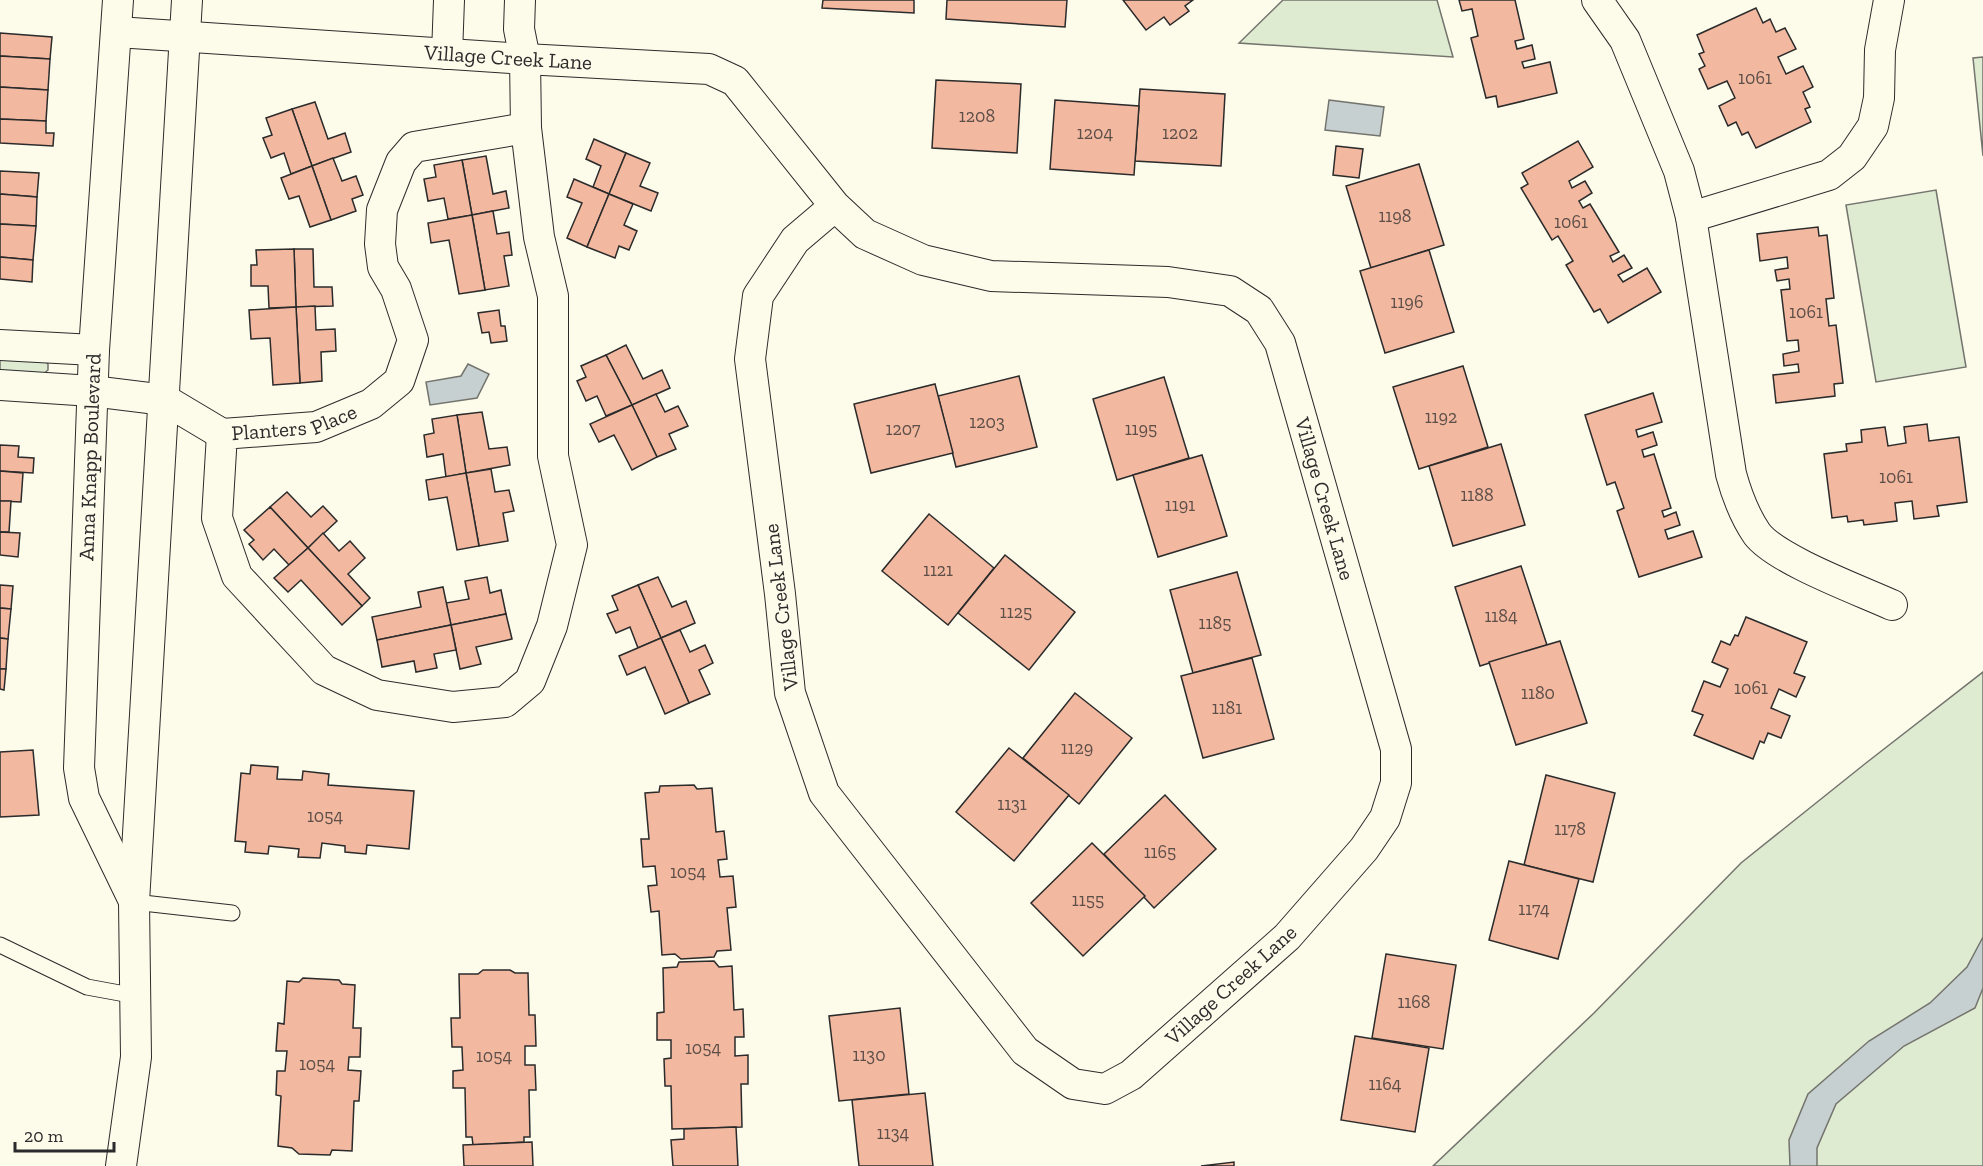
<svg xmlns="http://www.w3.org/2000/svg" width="1983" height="1166" font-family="'Zilla Slab',serif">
<rect width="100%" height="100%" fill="#fdfbea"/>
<g fill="#deebd1" stroke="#74746e" stroke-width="1.5">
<path d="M1283,0H1437L1453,57L1239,43Z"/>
<path d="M1983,57V156L1973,58Z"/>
<path d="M1936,190L1966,367L1876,382L1846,205Z"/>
<path d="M0,356L43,359L48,364V370L42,375L0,372Z"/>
<path d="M1983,672V1166H1433L1594,1013L1741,863L1866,763Z"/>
</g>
<g fill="#c7d0d0" stroke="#74746e" stroke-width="1.5">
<path d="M1329,100L1384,107L1380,136L1325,130Z"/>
<path d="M468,364L489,374L477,398L430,405L426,382L461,376Z"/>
<path d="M1983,937V988L1975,1008L1904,1046L1836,1104L1817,1148V1166H1790L1789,1140L1808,1094L1869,1041L1930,1003L1967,967Z"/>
</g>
<g fill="#f2b8a0" stroke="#2b2b2b" stroke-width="1.5">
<path d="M823,0H914V13L822,8Z"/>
<path d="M947,0H1067L1065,27L946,19Z"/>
<path d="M1123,0H1193L1185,6L1189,11L1170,25L1164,17L1146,30Z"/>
<path d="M1459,0H1515L1524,39L1515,41L1517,49L1532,45L1535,59L1522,62L1524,68L1550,62L1557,93L1498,107L1496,96L1486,98L1471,38L1478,36L1472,9L1462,11Z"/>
<path d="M1756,8L1763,23L1770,19L1776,32L1785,28L1796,49L1778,57L1786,74L1803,66L1813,87L1803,92L1810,107L1805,109L1811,122L1756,148L1748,132L1742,135L1736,122L1728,126L1719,106L1735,98L1727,81L1708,89L1699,69L1705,66L1699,54L1704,52L1697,35Z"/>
<path d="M0,33L52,37L50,59L0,56Z"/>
<path d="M0,56L50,59L48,90L0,87Z"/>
<path d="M936,80L1021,84L1017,153L932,148Z"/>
<path d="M0,87L48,90L46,121L0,119Z"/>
<path d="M1140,89L1225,94L1221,166L1135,161Z"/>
<path d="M1055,100L1139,106L1134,175L1050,169Z"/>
<path d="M315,102L328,139L345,133L351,152L312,166L292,109Z"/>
<path d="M292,109L312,166L291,174L284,153L271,158L263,138L272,135L266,118Z"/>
<path d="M0,119L46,121V133H54L53,146L0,143Z"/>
<path d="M594,139L626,153L609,194L593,187L601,166L586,159Z"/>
<path d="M1578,141L1593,167L1569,181L1572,188L1585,181L1592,193L1579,201L1583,208L1590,204L1619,252L1610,256L1613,262L1624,255L1632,268L1618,275L1623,282L1647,268L1661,292L1608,323L1600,309L1594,312L1566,265L1573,261L1558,236L1552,240L1521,188L1528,184L1522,173Z"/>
<path d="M1336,146L1363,149L1359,178L1333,175Z"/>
<path d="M626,153L650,163L640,186L658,193L651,211L609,194Z"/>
<path d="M486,156L493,194L506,191L509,208L472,215L462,160Z"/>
<path d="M333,158L342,181L356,176L363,195L352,199L356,211L331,220L312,166Z"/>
<path d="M462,160L472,215L448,219L444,198L428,201L424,179L436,177L434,165Z"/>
<path d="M1419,164L1444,245L1371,268L1346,186Z"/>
<path d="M312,166L331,220L310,227L299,196L289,199L281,178Z"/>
<path d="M0,171L39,173L37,197L0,194Z"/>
<path d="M574,179L609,194L587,247L567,238L582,203L567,197Z"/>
<path d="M0,194L37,197L36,226L0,224Z"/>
<path d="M609,194L633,204L624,225L637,231L629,250L619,246L615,258L587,247Z"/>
<path d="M493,211L497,234L509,232L512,255L504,256L509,286L485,290L472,215Z"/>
<path d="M472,215L485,290L459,294L449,240L431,243L428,223Z"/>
<path d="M0,224L36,226L33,260L0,257Z"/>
<path d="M1818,227L1819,236L1827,235L1834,298L1826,299L1829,326L1836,325L1843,383L1834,384L1835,396L1776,403L1773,375L1799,372L1798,364L1784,366L1783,354L1799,351L1798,340L1787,341L1781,290L1790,289L1789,279L1777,281L1775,270L1788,268L1787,257L1760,261L1757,234Z"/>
<path d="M294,249H313L314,287H332L333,306L296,307Z"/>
<path d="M294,249L296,307L269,308L268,286H251V265H257L256,250Z"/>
<path d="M1429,250L1454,332L1385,353L1360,271Z"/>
<path d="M0,257L33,260L32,282L0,279Z"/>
<path d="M315,306L316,330L335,329L336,351L321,352L322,381L300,383L296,307Z"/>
<path d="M296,307L300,383L273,385L270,338L251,339L249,310Z"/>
<path d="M499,310L501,326H505L507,341L491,343L489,332L482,333L478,313Z"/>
<path d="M626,345L643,379L662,370L670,388L632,405L606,355Z"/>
<path d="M606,355L632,405L606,416L597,396L586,401L577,381L586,377L581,366Z"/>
<path d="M1463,366L1488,447L1419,469L1393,387Z"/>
<path d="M1019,376L1037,447L956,467L938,396Z"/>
<path d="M1164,377L1189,458L1117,480L1093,399Z"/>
<path d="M935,384L953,453L871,473L854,404Z"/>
<path d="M1653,393L1662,422L1636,430L1638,437L1653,432L1657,445L1642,450L1644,457L1654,454L1671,508L1662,511L1664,517L1676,512L1680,525L1665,530L1668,539L1693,531L1702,557L1639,577L1617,511L1624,508L1615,482L1607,485L1585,415Z"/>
<path d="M656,394L665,412L678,406L688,426L669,434L676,449L657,457L632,405Z"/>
<path d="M632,405L657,457L632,470L614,435L599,442L590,424Z"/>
<path d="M482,412L489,449L507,447L510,465L466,473L457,415Z"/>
<path d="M457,415L466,473L446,477L443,454L427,457L424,435L434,433L432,419Z"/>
<path d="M1927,424L1929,441L1959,437L1967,502L1937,506L1939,516L1914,519L1912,501L1895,503L1897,521L1864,525L1863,520L1848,522L1847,516L1832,518L1824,454L1847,451L1846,444L1862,442L1861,430L1885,427L1888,446L1906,443L1904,427Z"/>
<path d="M1501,444L1525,525L1453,546L1429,466Z"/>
<path d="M0,445L19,446L18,457L34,458L33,473L0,471Z"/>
<path d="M1202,455L1227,536L1158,557L1133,475Z"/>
<path d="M491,469L495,492L509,490L514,511L503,513L508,541L479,546L466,473Z"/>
<path d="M0,471L23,473L21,502L0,501Z"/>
<path d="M466,473L479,546L457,550L447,497L429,500L426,480Z"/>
<path d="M287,492L311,517L323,506L337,521L308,548L270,507Z"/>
<path d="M0,501H11L9,532H0Z"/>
<path d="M270,507L308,548L289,565L274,549L263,560L249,544L254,540L244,530Z"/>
<path d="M929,514L994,568L948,625L882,571Z"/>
<path d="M0,532L20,533L18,557L0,555Z"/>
<path d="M323,533L339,551L350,541L365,558L348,574L370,598L362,606L308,548Z"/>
<path d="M308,548L362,606L342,625L301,580L288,592L274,578Z"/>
<path d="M1005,555L1075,612L1029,670L958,613Z"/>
<path d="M1521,566L1547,645L1480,666L1455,587Z"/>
<path d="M1237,572L1261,655L1193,673L1170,590Z"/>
<path d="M487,577L490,593L501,590L506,614L451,625L446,603L469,599L465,581Z"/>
<path d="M658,577L672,607L686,601L695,623L661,638L638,585Z"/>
<path d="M0,585L13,586L11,609L0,608Z"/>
<path d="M638,585L661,638L638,648L630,627L616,633L607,614L618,610L612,596Z"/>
<path d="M443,587L451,625L377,640L372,617L421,607L418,592Z"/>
<path d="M0,608L11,609L8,639L0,638Z"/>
<path d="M506,614L512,639L476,647L481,664L460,669L451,625Z"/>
<path d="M1746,617L1807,642L1794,673L1805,677L1796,697L1779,689L1771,708L1790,716L1781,738L1768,733L1764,743L1760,741L1753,759L1694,735L1703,715L1692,711L1704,681L1720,687L1728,669L1712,662L1721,641L1730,645L1735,635L1738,636Z"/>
<path d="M451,625L456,650L434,654L437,668L416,672L414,661L382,667L377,640Z"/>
<path d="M680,630L690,652L705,645L713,663L699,670L710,694L689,703L661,638Z"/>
<path d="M0,638L8,639L6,669H0Z"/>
<path d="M661,638L689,703L665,714L645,667L627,675L619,656Z"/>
<path d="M1560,641L1587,723L1516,745L1489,662Z"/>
<path d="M1252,658L1274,739L1203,758L1181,676Z"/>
<path d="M0,669H6L4,690L0,689Z"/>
<path d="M1075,693L1132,738L1079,804L1023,758Z"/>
<path d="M1009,748L1069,795L1014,861L956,812Z"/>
<path d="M33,750L39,815L0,817V752Z"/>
<path d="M251,765L278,767L277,779L302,780L303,771L329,774L328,785L414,791L409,849L367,845L366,854L345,852V846L322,843L320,858L298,857L299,849L269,846L268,854L245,852L246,842L235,841L241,773L250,774Z"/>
<path d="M1546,775L1615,793L1593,882L1524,865Z"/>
<path d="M694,785L697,789L712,788L716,832L724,831L727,859L718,860L720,877L733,876L736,907L727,908L731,950L717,951L714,957L681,959L675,954L662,955L659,911L651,912L648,886L657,885L655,866L643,867L641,839H649L645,793L659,792L660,786Z"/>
<path d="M1165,795L1216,849L1154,908L1104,854Z"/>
<path d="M1092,843L1145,896L1083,956L1031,903Z"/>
<path d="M1509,861L1579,879L1558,959L1489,940Z"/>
<path d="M1386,954L1456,965L1443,1049L1372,1038Z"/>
<path d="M714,961L719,967L732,966L734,1010L743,1009L744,1037H735V1056L748,1055V1084H741L742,1127L672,1129L671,1086H665L664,1059L671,1058V1040H657V1013L664,1012L663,968L677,967L679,962Z"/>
<path d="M483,970H510L515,973H528L529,1015H535L536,1046H525V1065H535L536,1090H529L530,1137H524V1142L473,1145L472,1137H466L465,1088H453V1071L463,1070L462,1047H452L451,1018H460L459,974H478Z"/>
<path d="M303,978L339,980L342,984L355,985L353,1028H361L360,1057H349L348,1070L361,1071L359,1101H354L352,1151L332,1150L330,1155L299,1154L292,1148L278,1146L281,1096L276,1095L277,1071H285L287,1051H276L278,1023L284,1024L287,981L299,982Z"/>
<path d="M900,1008L909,1094L839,1101L829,1016Z"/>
<path d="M1355,1036L1429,1048L1415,1132L1341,1120Z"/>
<path d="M925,1093L933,1166H859L852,1100Z"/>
<path d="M736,1127L738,1166H673L671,1140L684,1139V1129Z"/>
<path d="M532,1142L533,1166H464L463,1145Z"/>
<path d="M1234,1162V1166H1201Z"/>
</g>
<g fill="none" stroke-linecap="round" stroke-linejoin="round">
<defs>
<g id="lane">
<path d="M134,902L232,913"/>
<path d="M0,945L87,987L136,996"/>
</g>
<g id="street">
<path d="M118,0L94,350L79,768L84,798L133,899"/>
<path id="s1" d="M520,0L519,29L525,59L526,128L539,237L553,296V456L572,545L552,626L530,681L505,702L453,707L377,695L324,670L237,576L217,518L222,434L316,427L371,404L399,381L413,340L396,289L383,267L380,244L382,210L401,162L414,147L526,128"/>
<path d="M1597,0L1625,40L1679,171L1691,217L1731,474C1737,496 1744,515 1757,534C1777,560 1859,590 1892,605"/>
<path id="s2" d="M117,32L525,59L709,69L735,81L835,206L865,234L923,260L991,276L1168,282L1230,291L1259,310L1280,343L1396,749V783L1385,818L1364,849L1287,937L1131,1075L1105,1089L1073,1084L1025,1051L824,793L790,693L780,594L750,359L758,296L795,240L835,206"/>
<path d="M447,54L449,0"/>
<path d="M1691,217L1829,175L1852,157L1873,126L1879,98L1880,50L1889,0"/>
<path d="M0,345L94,350"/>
<path d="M0,385L92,391L165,400L222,434"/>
<path d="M121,1166L136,1057L134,902L187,0"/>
</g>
</defs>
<use href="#lane" stroke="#2b2b2b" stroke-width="17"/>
<use href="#street" stroke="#2b2b2b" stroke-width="32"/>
<use href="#lane" stroke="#fdfbea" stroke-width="15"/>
<use href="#street" stroke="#fdfbea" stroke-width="30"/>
</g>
<g text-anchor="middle" stroke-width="4.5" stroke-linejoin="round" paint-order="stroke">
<g font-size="18" fill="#5d4e48">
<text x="1755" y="84">1061</text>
<text x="977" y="122">1208</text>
<text x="1095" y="139">1204</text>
<text x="1180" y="139">1202</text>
<text x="1395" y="222">1198</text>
<text x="1571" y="228">1061</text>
<text x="1407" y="308">1196</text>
<text x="1806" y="318">1061</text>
<text x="1441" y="423">1192</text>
<text x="987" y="428">1203</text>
<text x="903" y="435">1207</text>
<text x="1141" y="435">1195</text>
<text x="1896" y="483">1061</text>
<text x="1477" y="501">1188</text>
<text x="1180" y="511">1191</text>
<text x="938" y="576">1121</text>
<text x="1016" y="618">1125</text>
<text x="1501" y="622">1184</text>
<text x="1215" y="629">1185</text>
<text x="1751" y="694">1061</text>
<text x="1538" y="699">1180</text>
<text x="1227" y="714">1181</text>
<text x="1077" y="754">1129</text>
<text x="1012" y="810">1131</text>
<text x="325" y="822">1054</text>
<text x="1570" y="835">1178</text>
<text x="1160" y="858">1165</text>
<text x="688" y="878">1054</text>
<text x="1088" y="906">1155</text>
<text x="1534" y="915">1174</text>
<text x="1414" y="1008">1168</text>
<text x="703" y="1054">1054</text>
<text x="869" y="1061">1130</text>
<text x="494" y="1062">1054</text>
<text x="317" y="1070">1054</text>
<text x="1385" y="1090">1164</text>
<text x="893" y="1139">1134</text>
</g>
<g font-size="21" fill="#2b2b2b" stroke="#fdfbea">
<text dy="7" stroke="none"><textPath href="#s2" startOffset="392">Village Creek Lane</textPath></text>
<text dy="7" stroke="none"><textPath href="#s1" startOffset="1260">Planters Place</textPath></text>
<text transform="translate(90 457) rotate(-88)" y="7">Anna Knapp Boulevard</text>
<text dy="7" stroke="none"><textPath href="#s2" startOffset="1432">Village Creek Lane</textPath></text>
<text transform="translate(781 607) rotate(-97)" y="7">Village Creek Lane</text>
<text transform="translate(1231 985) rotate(-42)" y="7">Village Creek Lane</text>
</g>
</g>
<path d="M15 1142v9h99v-9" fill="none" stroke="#2b2b2b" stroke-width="3"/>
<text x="24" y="1142" font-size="18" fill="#2b2b2b" stroke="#fdfbea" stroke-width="4.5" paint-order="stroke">20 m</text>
</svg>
